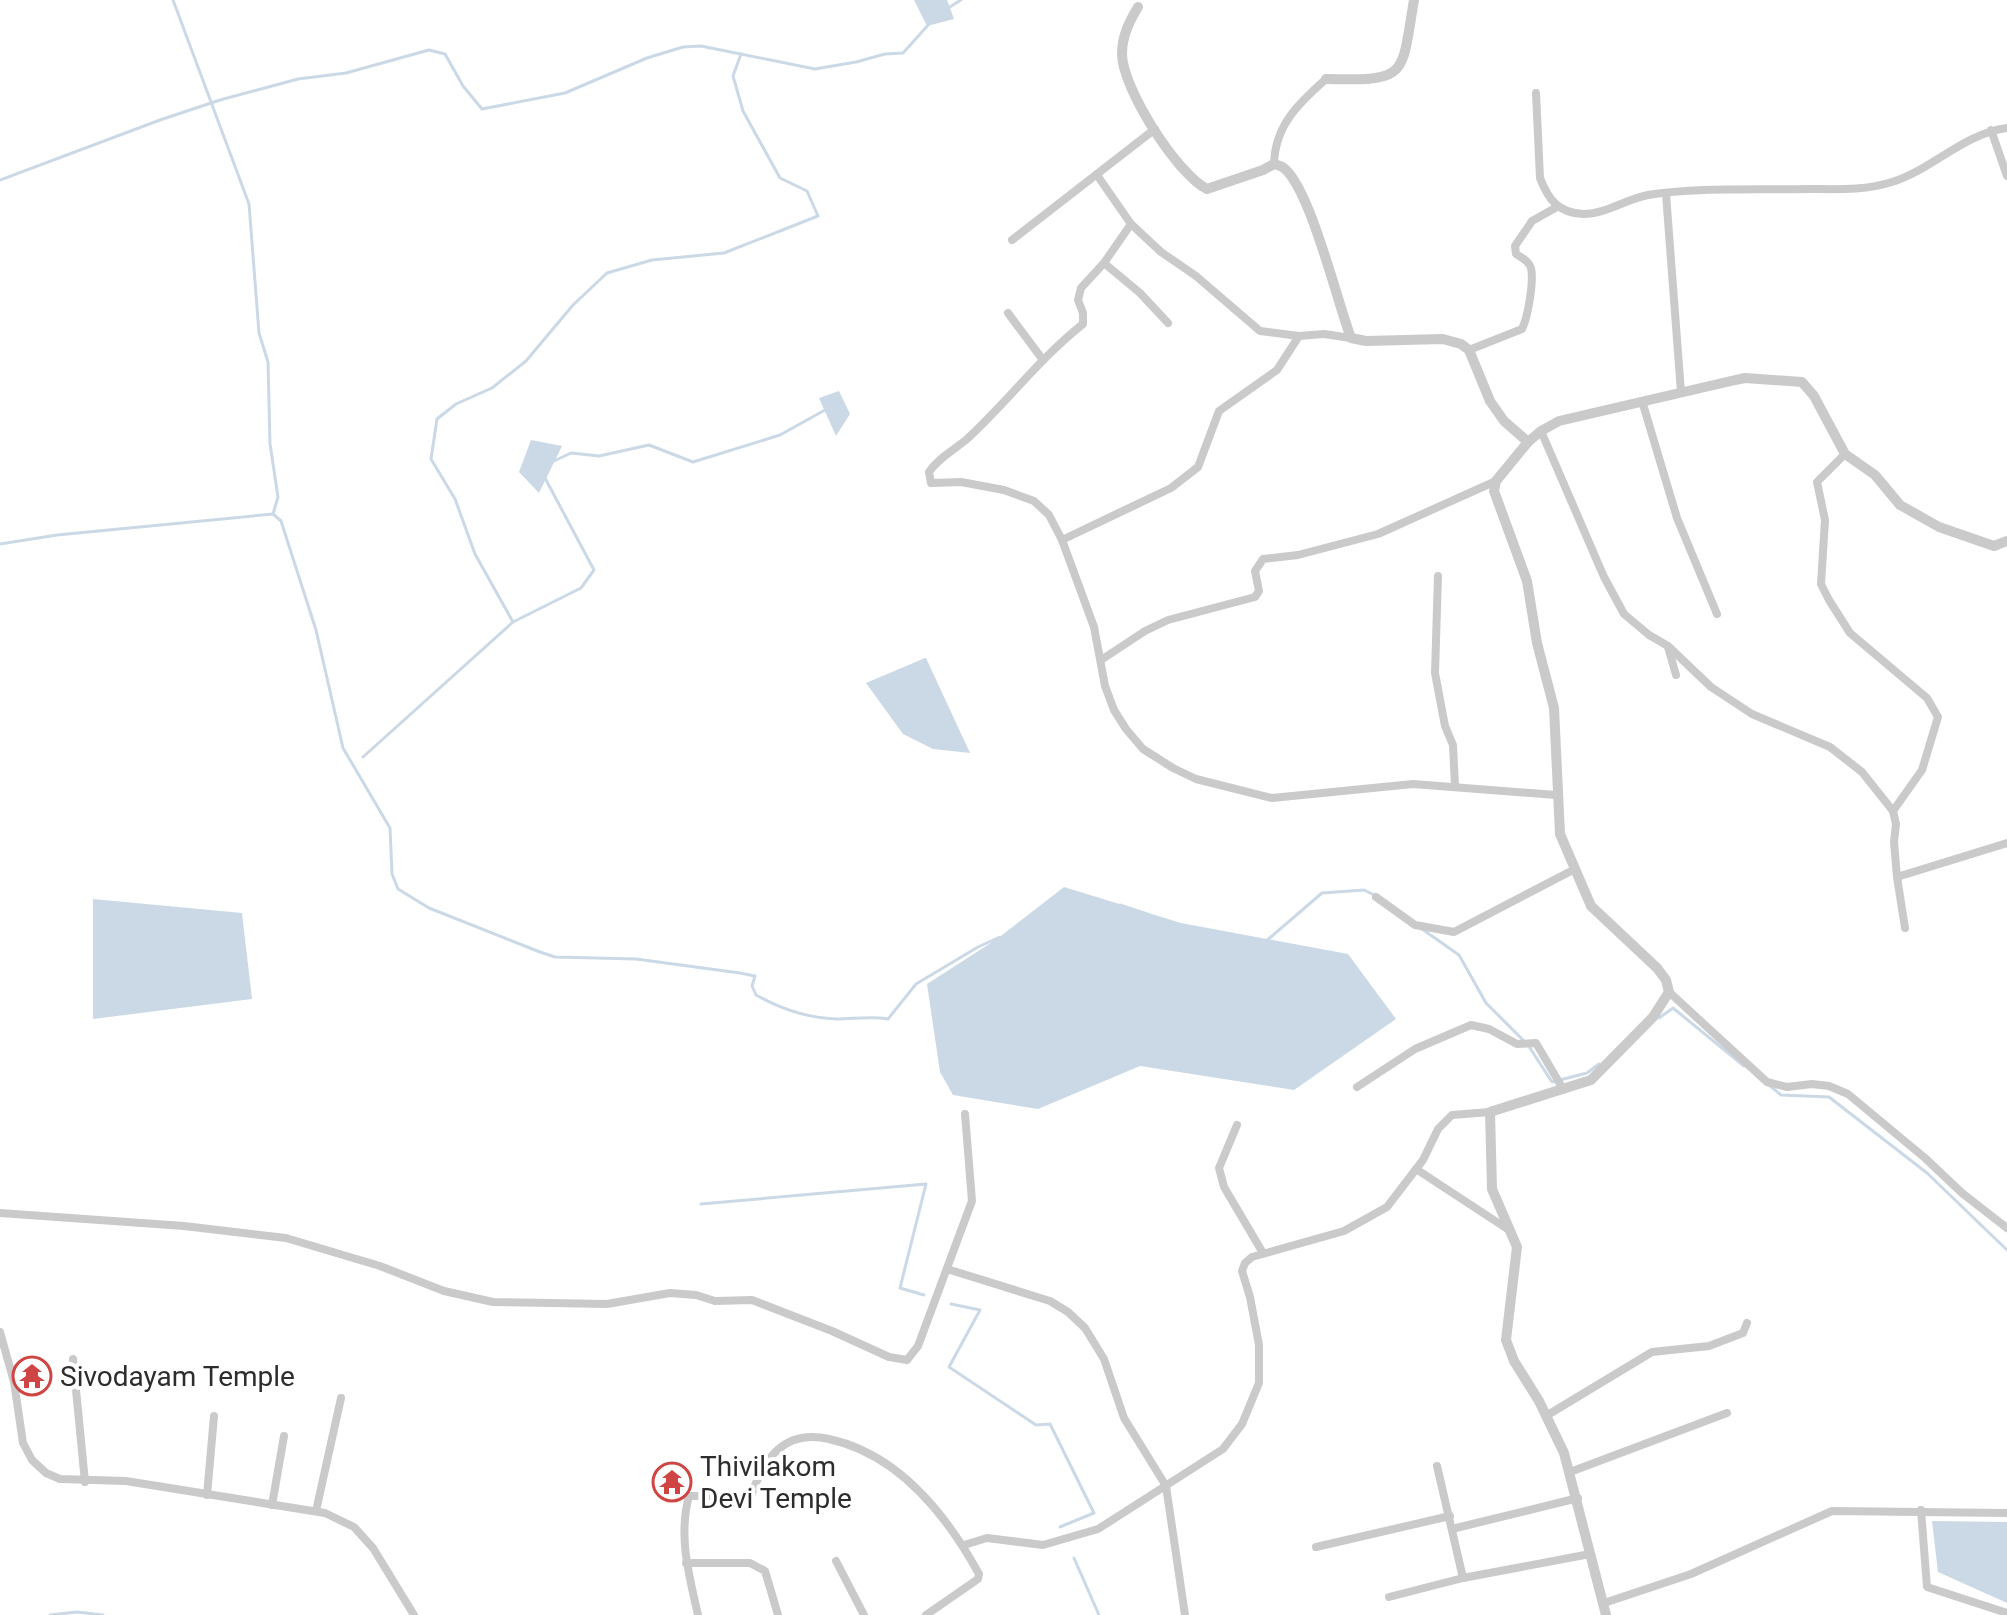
<svg xmlns="http://www.w3.org/2000/svg" width="2007" height="1615" font-family="Roboto,sans-serif">
<rect width="100%" height="100%" fill="#fff"/>
<g fill="#cbd9e6">
<path d="M914,0H947L954,19L927,26Z"/>
<path d="M839,391L850,414L836,436L819,398Z"/>
<path d="M531,440L562,446L539,493L519,472Z"/>
<path d="M925,658H926L970,753L933,749L903,734L866,683Z"/>
<path d="M1064,887L1181,923L1348,954L1396,1019L1294,1090L1140,1066L1038,1109L953,1095L940,1072L927,984L997,939Z"/>
<path d="M93,899L242,913L252,999L93,1019Z"/>
<path d="M1932,1521L2007,1522V1603L1938,1572Z"/>
</g>
<g fill="none" stroke-linecap="round" stroke-linejoin="round">
<g stroke="#cbd9e6" stroke-width="3">
<path d="M173,0L249,204L259,333L268,362L270,444L278,497L273,514"/>
<path d="M948,8L961,0"/>
<path d="M0,180L160,120L220,100L298,79L346,73L429,50L445,54L463,86L482,109L565,93L647,58L683,47L701,46L815,69L856,62L885,54L903,53L930,23"/>
<path d="M554,461L571,453L599,456L649,445L693,462L780,435L825,410"/>
<path d="M0,544L57,535L273,514L281,521L316,630L343,748L390,828L392,874L398,889L429,908L540,952L555,957L636,959L740,973L755,976L752,986L756,995C781,1009 807,1018 836,1019C854,1019 870,1016 888,1019L916,984L978,947L1000,937"/>
<path d="M513,622L581,588L594,570L545,478"/>
<path d="M363,757L513,622L475,554L455,499L431,459L437,419L456,404L492,388L526,361L573,305L607,273L652,260L724,253L818,216L807,191L780,178L743,111L733,76L741,54"/>
<path d="M1120,905L1147,914"/>
<path d="M1422,929L1459,955L1486,1003L1523,1040"/>
<path d="M1265,942L1322,893L1364,890L1374,895"/>
<path d="M1659,1018L1673,1008L1744,1066"/>
<path d="M1528,1045L1552,1082L1587,1073L1599,1064"/>
<path d="M1769,1085L1781,1095L1829,1097L1927,1173L2007,1250"/>
<path d="M701,1204L926,1184L900,1288L924,1295"/>
<path d="M951,1304L980,1310L949,1367L1036,1425L1050,1424L1094,1513L1060,1527"/>
<path d="M1074,1558L1099,1615"/>
<path d="M50,1615L77,1612L103,1615"/>
</g>
<g stroke="#cacaca" stroke-width="8">
<path d="M1536,93L1540,178C1548,199 1558,213 1583,214C1606,214 1626,199 1648,195C1695,187 1757,190 1807,189C1835,189 1864,191 1892,182C1933,169 1963,134 2007,128"/>
<path d="M1991,130L2007,176"/>
<path d="M1274,164C1275,125 1299,103 1326,79"/>
<path d="M1097,175L1131,224L1161,252L1196,276L1260,331L1299,336L1324,334L1351,338"/>
<path d="M1666,194L1681,392"/>
<path d="M1131,224L1104,263L1081,288L1078,300L1083,313V324C1040,358 1007,402 967,439C954,450 938,458 929,472L931,483L961,482L1004,490L1034,501L1049,515L1062,540L1094,627L1105,686L1114,710L1126,729L1143,749L1173,768L1196,779L1272,798L1413,784L1556,795"/>
<path d="M1012,240L1155,129"/>
<path d="M1104,263L1140,293L1168,323"/>
<path d="M1008,313L1043,360"/>
<path d="M1469,350L1522,329C1528,317 1534,281 1531,268C1529,261 1522,258 1516,254L1515,246L1532,221L1557,207"/>
<path d="M1642,401L1677,518L1717,614"/>
<path d="M1541,431L1604,577L1624,614L1649,635L1668,646L1711,687L1752,714L1830,747L1862,772L1893,811L1896,824L1894,842L1897,877L1905,928"/>
<path d="M1845,454L1817,482L1825,520L1821,584L1829,600L1850,633L1927,698L1938,717L1922,770L1893,811"/>
<path d="M1062,540L1171,488L1198,467L1219,411L1277,370L1299,336"/>
<path d="M1438,576L1435,673L1445,726L1453,745L1455,786"/>
<path d="M1668,647L1676,675"/>
<path d="M1101,660L1145,631L1168,620L1255,597L1259,591L1255,571L1263,559L1298,555L1378,534L1496,481"/>
<path d="M1897,877L2007,843"/>
<path d="M1376,897L1415,925L1454,932L1575,869"/>
<path d="M1669,992L1767,1082L1787,1087L1812,1084L1829,1086L1848,1094L1925,1158L1962,1193L2007,1228"/>
<path d="M1357,1087L1415,1049L1471,1025L1489,1029L1517,1044L1536,1043L1563,1089"/>
<path d="M1237,1125L1219,1168L1224,1187L1263,1253"/>
<path d="M1416,1169L1509,1230"/>
<path d="M0,1213L184,1226L286,1238L380,1266L444,1291L493,1302L607,1304L670,1293L696,1295L715,1301L752,1300L832,1331L889,1357L907,1360L918,1346L972,1201L965,1114"/>
<path d="M947,1269L1050,1301L1068,1312L1085,1328L1104,1359L1124,1418L1166,1486L1185,1615"/>
<path d="M0,1332L14,1382L23,1443L32,1460L46,1473L60,1479L126,1481L325,1513L354,1527L373,1548L414,1615"/>
<path d="M73,1359L85,1482"/>
<path d="M1546,1416L1652,1352L1709,1346L1743,1333L1747,1323"/>
<path d="M1437,1466L1463,1578"/>
<path d="M1570,1472L1727,1413"/>
<path d="M207,1495L214,1416"/>
<path d="M272,1505L284,1436"/>
<path d="M1921,1510L1927,1587L2007,1613"/>
<path d="M316,1511L341,1398"/>
<path d="M1452,1529L1578,1498"/>
<path d="M964,1545L987,1538L1043,1545L1098,1529L1223,1449L1242,1424L1259,1383V1345L1250,1297L1242,1271L1245,1263L1252,1257L1344,1231L1387,1207L1423,1160L1438,1129L1452,1115L1490,1112"/>
<path d="M1316,1547L1450,1516"/>
<path d="M836,1561L864,1615"/>
<path d="M686,1563H750L765,1571L778,1615"/>
<path d="M1389,1597L1463,1578L1590,1554"/>
<path d="M1604,1603L1691,1574L1832,1511L2007,1513"/>
<path d="M698,1615C689,1575 678,1536 689,1496H751C764,1458 784,1429 829,1439C898,1454 946,1514 979,1574L978,1579L926,1615"/>
</g>
<g stroke="#cacaca" stroke-width="10">
<path d="M1138,7C1129,22 1122,36 1122,54C1122,88 1177,174 1207,189L1263,170L1274,164C1277,165 1282,166 1285,169C1311,192 1337,301 1351,338L1366,341L1443,339L1461,344L1469,350L1490,401L1504,421L1528,442L1541,431L1559,421L1731,381L1745,378L1802,382L1814,396L1845,454L1875,475L1900,505L1939,527L1994,546L2007,541"/>
<path d="M1326,79C1409,81 1401,77 1414,0"/>
<path d="M1528,442L1496,481L1494,491L1527,581L1537,643L1554,708L1560,834L1591,906L1657,968L1666,980L1669,992L1653,1017L1591,1080L1490,1112L1492,1189L1517,1247L1506,1340L1514,1361L1539,1401L1564,1453L1606,1615"/>
</g>
</g>
<defs>
<symbol id="temple-ring" viewBox="-11 -11 22 22"><circle r="9.5" fill="#fff" stroke="#cf4544" stroke-width="1.5"/><path d="M0-6L5-2H3V0L6.5 2.5H4V6H1.5V3h-3V6H-4V2.5H-6.5L-3 0V-2H-5Z" fill="#cf4544"/></symbol>
</defs>
<g fill-rule="evenodd">
<use href="#temple-ring" x="10" y="1354" width="44" height="44"/>
<use href="#temple-ring" x="650" y="1460" width="44" height="44"/>
</g>
<g text-anchor="middle" stroke-width="8" stroke-linejoin="round" paint-order="stroke">
<g font-size="28" fill="#2d2d2d" stroke="#fff" text-anchor="start">
<text x="60" y="1386">Sivodayam Temple</text>
<text x="700" y="1476">Thivilakom<tspan x="700" dy="32">Devi Temple</tspan></text>
</g>
</g>
</svg>
